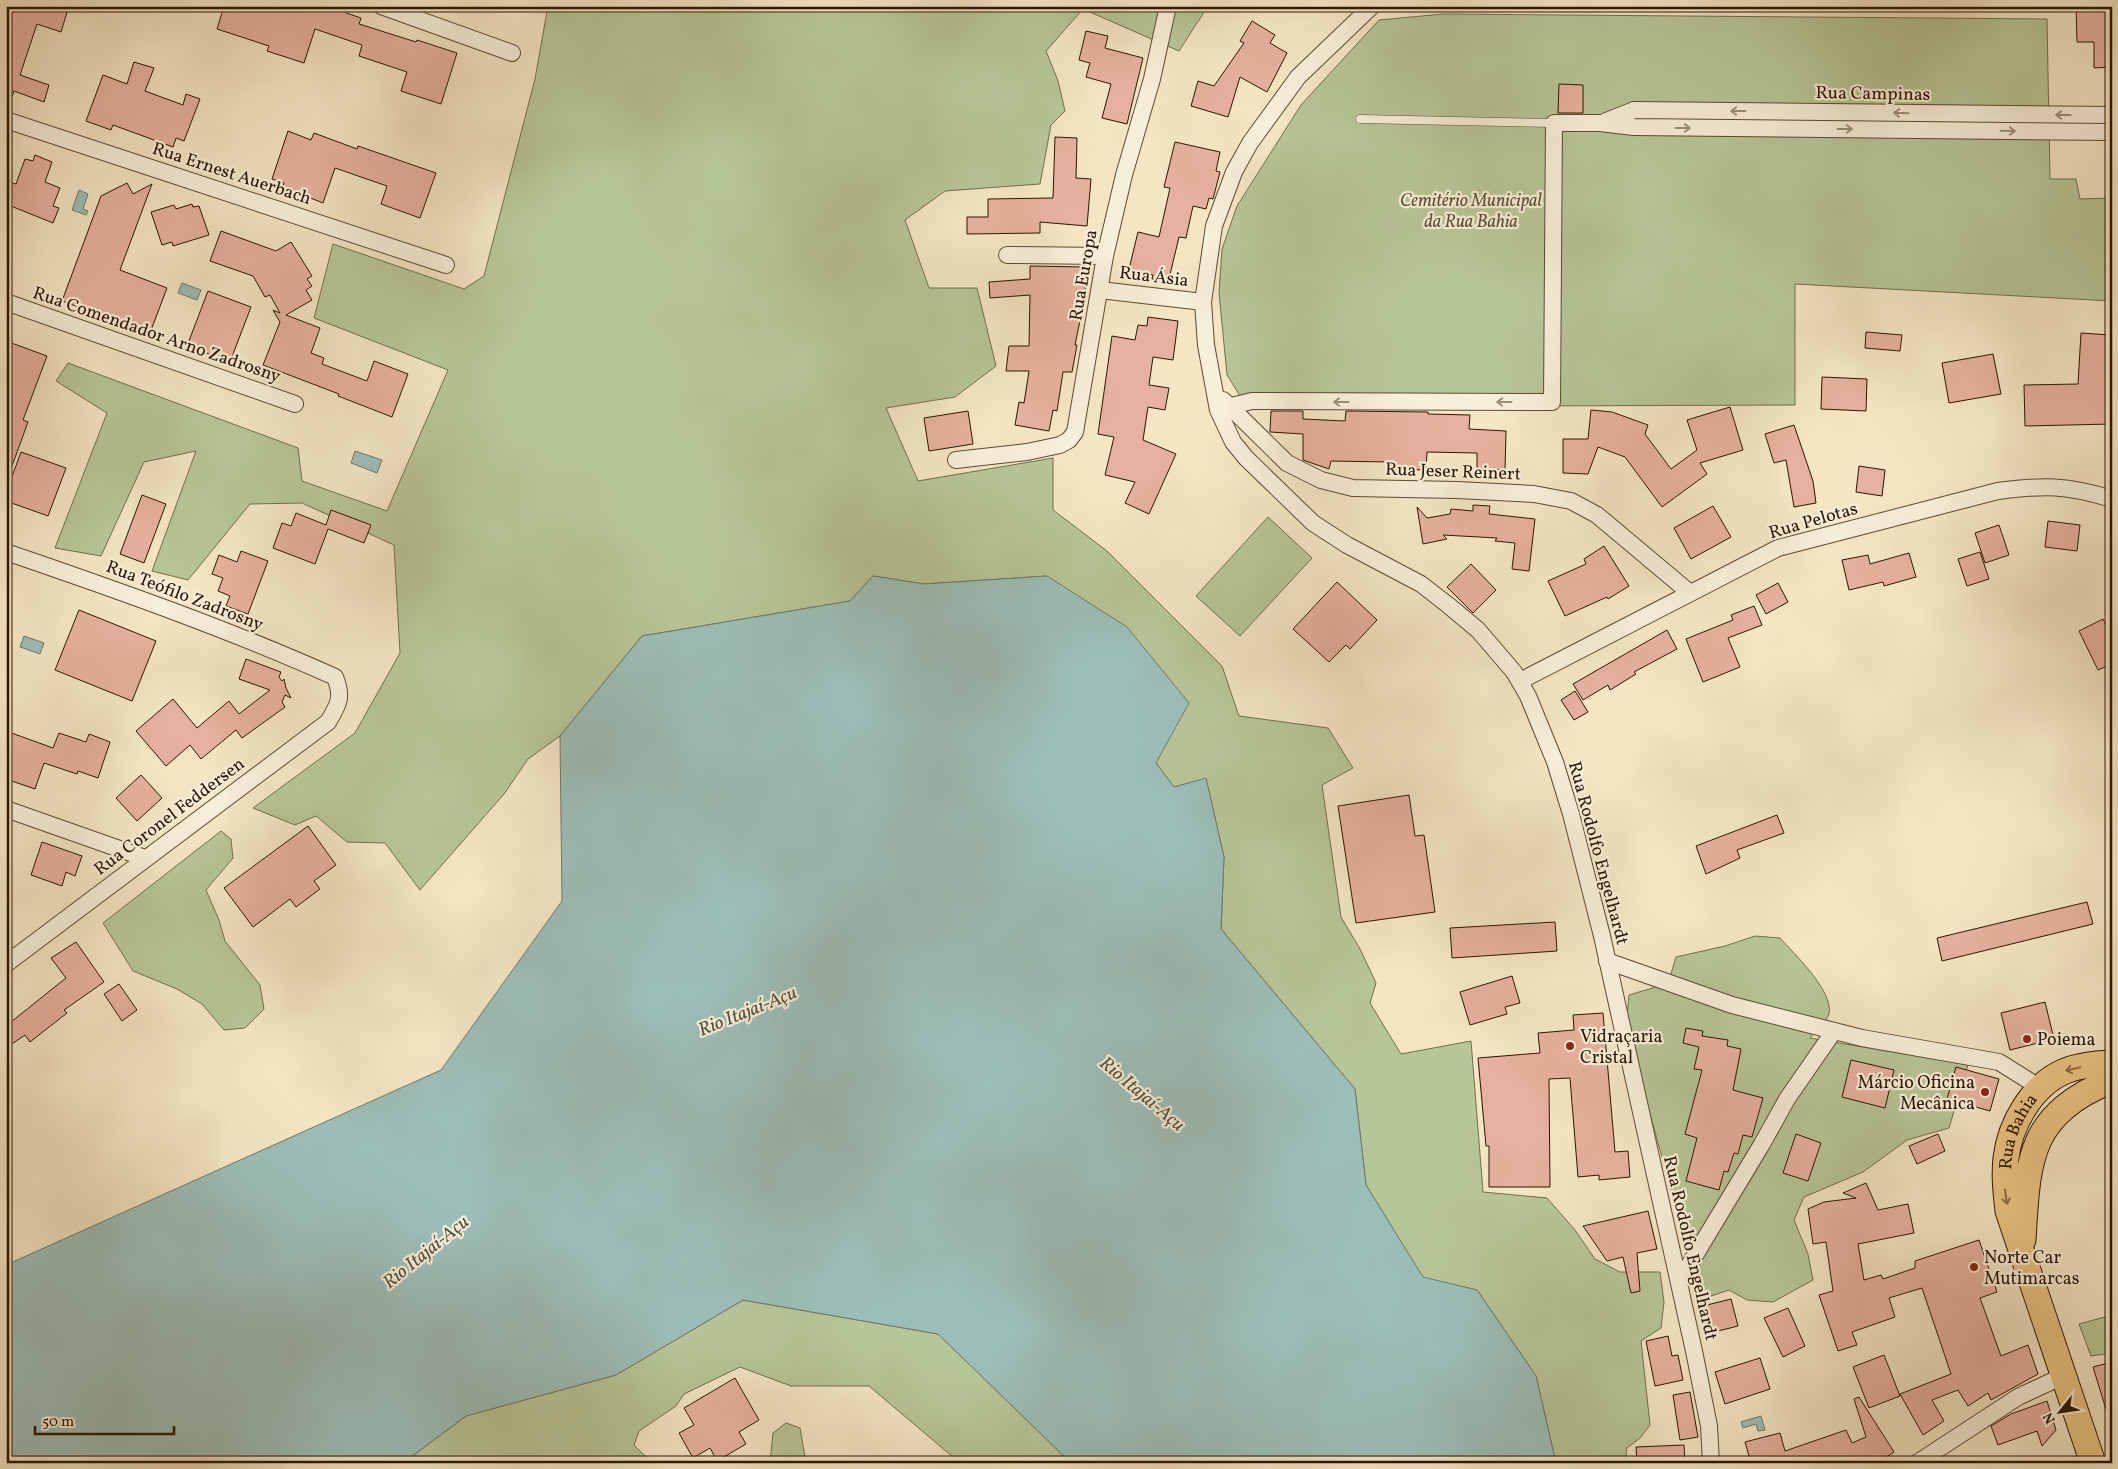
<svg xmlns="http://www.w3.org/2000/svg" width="2118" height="1469" font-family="Vollkorn,serif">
<rect width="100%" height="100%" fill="#f4e6c4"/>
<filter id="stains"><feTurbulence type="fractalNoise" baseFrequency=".004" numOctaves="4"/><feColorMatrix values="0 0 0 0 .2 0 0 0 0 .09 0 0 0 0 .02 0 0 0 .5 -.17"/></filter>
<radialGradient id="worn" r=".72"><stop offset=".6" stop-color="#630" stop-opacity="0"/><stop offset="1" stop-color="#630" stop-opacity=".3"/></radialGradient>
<g fill="#b7c697" stroke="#716e4c">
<path d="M548,6H1208L1179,51L1083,9L1046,51L1058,81L1065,111L1051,125L1040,184L945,191L905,220L929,288H977L996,366L955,397L886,408L918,481L1053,458V510L1107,551L1222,666L1239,716L1328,728L1353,768L1322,785L1341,917L1360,949L1376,983L1370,1003L1401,1054L1471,1041L1483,1192L1547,1198L1575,1230L1595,1259L1620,1272H1660L1664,1302L1661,1328L1641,1341L1650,1425L1640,1438L1627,1448L1625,1463H1556L1536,1376L1477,1290L1423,1278L1366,1185L1355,1089L1221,929L1224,857L1206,779L1174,787L1156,763L1047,576L924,584L873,576L850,601L642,636L560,736L528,759L504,794L420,890L385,843L347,842L316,816L295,825L253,808L355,733L400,653L394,545L302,503L250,504L188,580L152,571L196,451L144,462L101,556L55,548L107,413L56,381L68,363L298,448L302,481L387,511L448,370L314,318L333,244L464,289L484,276L535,79Z"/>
<path d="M1443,14L2047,19L2050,179H2076L2080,199L2112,198V301L1795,284V405L1247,407L1227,375L1219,293L1222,249L1237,206L1301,105L1379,20Z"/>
<path d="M1268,517L1312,558L1240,636L1196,596Z"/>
<path d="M221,831L231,839L233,858L206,890L219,920L225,941L260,985L264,1009L245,1028L224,1030L202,1004L177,989L133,971L103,923Z"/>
<path d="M1755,936L1780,938C1794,954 1834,991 1829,1014C1826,1022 1815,1031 1810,1038L1968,1065L1949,1128L1907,1140L1863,1172L1804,1197L1794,1220L1808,1254L1813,1280L1773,1302L1747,1300L1729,1290L1702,1299L1642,1086L1627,1016L1629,995L1656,987H1667L1676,957L1725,946Z"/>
<path d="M743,1300L938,1334L1071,1463H960L869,1386H791L740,1367L684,1394L676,1406L639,1431L634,1445L652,1463H403L466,1416L616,1375Z"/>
<path d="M2112,1315V1353L2091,1356L2079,1324Z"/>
<path d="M786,1423L800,1428L806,1463H770L773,1433Z"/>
<path d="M756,1457L768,1463H738L741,1459Z"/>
</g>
<g fill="#9cbeb8" stroke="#6f7a6e">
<path d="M79,190L88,194L83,209L88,211L86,215L72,210Z"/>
<path d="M182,283L201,290L197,300L178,293Z"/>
<path d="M355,451L382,460L377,473L351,463Z"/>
<path d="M873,576L924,584L1047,576L1127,627L1189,703L1156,763L1174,787L1206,778L1224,857L1221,929L1355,1089L1366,1185L1423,1277L1477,1290L1536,1376L1556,1463H1071L938,1334L743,1300L616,1375L466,1416L403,1463H6V1265L441,1070L562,901L560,736L642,636L850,601Z"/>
<path d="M24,636L44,643L40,654L20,647Z"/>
<path d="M1761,1416L1765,1430L1758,1431L1756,1424L1743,1428L1741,1422Z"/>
</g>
<g fill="#e6b19e" stroke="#2b1500">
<path d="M9,6H69L61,32L37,24L20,75L49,85L44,102L14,91L9,106H6V16Z"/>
<path d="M224,6H326L361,18L359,24L416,42L417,40L457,53L441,104L401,91L407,72L359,56L362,45L315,29L304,63L267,51L269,46L217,29Z"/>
<path d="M2076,6H2110L2111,67L2094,68V42H2077Z"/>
<path d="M1252,21L1275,35L1270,43L1287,53L1267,92L1240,77L1228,117L1191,106L1198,81L1214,86L1244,43L1240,41Z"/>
<path d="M1086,31L1108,36L1105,48L1143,58L1127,124L1102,118L1111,84L1086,77L1090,63L1079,60Z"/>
<path d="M134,62L154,68L145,91L183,105L186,94L200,99L184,141L176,138L173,147L113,125L111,130L86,121L103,75L127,84Z"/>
<path d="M1559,84L1583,85V113H1558Z"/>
<path d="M288,131L311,140L314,133L357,149L358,146L436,173L420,218L381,204L387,186L335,168L323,203L308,197L307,201L281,192L284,183L272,179Z"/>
<path d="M1055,137L1077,138L1076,178L1091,179L1087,226L1040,222V233L967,234V217H988V199L1053,198Z"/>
<path d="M1175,142L1220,152L1216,171L1220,172L1213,199L1209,198L1206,209L1193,206L1186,238L1179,237L1168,283L1152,279L1153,275L1129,269L1138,232L1159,237L1170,188L1164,187Z"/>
<path d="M35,155L52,162L45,182L60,188L53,206L59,208L53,223L6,204V181L16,184L25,159L33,161Z"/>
<path d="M127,183L133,194L152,184L120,270L167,288L150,333L62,301L101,196Z"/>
<path d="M192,204L193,207L199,206L209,235L173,246L172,242L162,245L151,212L174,205L176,209Z"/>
<path d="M221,231L276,251L291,242L312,276L307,279L312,286L306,290L312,300L286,315L320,328L311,353L324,358L322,364L367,381L374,361L408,374L392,417L338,396L339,394L263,365L280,322L273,310L280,313L270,295L265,297L253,276L210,261Z"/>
<path d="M1030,266L1086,267L1085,296L1075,345H1077L1072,372H1063L1057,411L1053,410L1049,431L1015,425L1019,402L1024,403L1029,371H1006L1009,346H1029L1030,295L990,298L989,282L1030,279Z"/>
<path d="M208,291L251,307L230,362L187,346Z"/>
<path d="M1148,317L1178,321L1173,360L1153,357L1149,385L1169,388L1165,410L1148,407L1143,440L1176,454L1149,514L1125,503L1135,482L1105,475L1114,437L1098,434L1112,336L1135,340L1138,325L1147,326Z"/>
<path d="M1866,332L1902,335L1900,351L1865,348Z"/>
<path d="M2081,333L2110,335L2112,424L2025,426L2024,385L2078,384Z"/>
<path d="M6,341L47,356L23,420L28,422L8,477L6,476Z"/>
<path d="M1993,354L2001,394L1949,403L1942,363Z"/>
<path d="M1822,377L1867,379L1866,411L1821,409Z"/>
<path d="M1730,407L1743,450L1700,463L1707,474L1662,507L1625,457L1598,447L1588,474L1563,473V439H1588L1591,410L1612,412L1648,425L1645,434L1671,469L1697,450L1687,420Z"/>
<path d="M968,411L973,444L929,451L924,418Z"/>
<path d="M1271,411H1303V419L1345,421L1346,411L1428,412V414L1470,415L1469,429L1506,431L1505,470L1477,469V453L1427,452L1426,470L1390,469V462L1331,461L1329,469L1303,460V434L1270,432Z"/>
<path d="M1794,425L1813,481L1816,503L1794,507L1786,460L1774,463L1765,434Z"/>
<path d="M21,452L66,468L48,516L6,501V493Z"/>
<path d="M1859,466L1885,470L1882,496L1856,492Z"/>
<path d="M142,495L166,504L144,563L120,554Z"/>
<path d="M1473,505L1490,506L1489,514L1535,519L1529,571L1512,569L1515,543L1495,541L1497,538L1443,535L1447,539L1423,544L1417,507L1427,518L1450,514L1451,509L1473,511Z"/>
<path d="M1713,506L1731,537L1691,559L1674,528Z"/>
<path d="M331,510L371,525L364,543L328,529L315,564L273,548L282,523L291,526L296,513L326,525Z"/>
<path d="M2048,521L2080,525L2077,551L2045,547Z"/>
<path d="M1999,525L2009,555L1985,563L1975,533Z"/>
<path d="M1604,546L1629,586L1608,599L1607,597L1565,616L1548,581L1586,564L1584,559Z"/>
<path d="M241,551L268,561L248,614L226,606L230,596L218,591L223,578L212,574L219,555L237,562Z"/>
<path d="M1980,552L1989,579L1967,586L1958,559Z"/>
<path d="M1909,553L1916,577L1884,586L1883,582L1849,590L1842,560L1868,555L1870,564Z"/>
<path d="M1471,564L1496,590L1473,613L1447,587Z"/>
<path d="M1337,582L1377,620L1350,649L1346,645L1329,662L1293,629Z"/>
<path d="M1778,583L1788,602L1766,614L1756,595Z"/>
<path d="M1754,606L1762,625L1728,638L1740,667L1703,682L1686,639L1733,620L1731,615Z"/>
<path d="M79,610L156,641L132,701L55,670Z"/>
<path d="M2103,619L2112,637V664L2098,670L2079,631Z"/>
<path d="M1667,630L1677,649L1634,672L1636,674L1610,690L1608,685L1583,700L1573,684Z"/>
<path d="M246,659L281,672L279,677L282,681L284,679L286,688L291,698L285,695L282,702L285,707L242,738L236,730L201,759L190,745L166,766L136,731L173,699L197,728L229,701L239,714L270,690L239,679Z"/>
<path d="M1575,691L1588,712L1574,720L1561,700Z"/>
<path d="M6,731L53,748L59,733L86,742L89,734L110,742L98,778L78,771L77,774L44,763L35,789L6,779Z"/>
<path d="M141,775L162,798L137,821L116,798Z"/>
<path d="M1409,795L1415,836L1424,835L1435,912L1356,923L1338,806Z"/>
<path d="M1777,815L1784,833L1737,850L1740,858L1706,874L1696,846Z"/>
<path d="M308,826L336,865L314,881L320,889L296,907L290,899L253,927L224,888Z"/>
<path d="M42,842L82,856L75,876L66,872L62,886L31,875Z"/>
<path d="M2087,902L2093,924L1942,961L1937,938Z"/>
<path d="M1555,922L1557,951L1452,958L1450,928Z"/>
<path d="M76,942L104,982L64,1010L67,1013L30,1042L25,1035L6,1048V1026L66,978L51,958Z"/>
<path d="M1512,976L1520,1003L1505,1007L1507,1014L1470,1025L1460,992Z"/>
<path d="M119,984L137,1010L122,1021L104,994Z"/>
<path d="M2045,1002L2054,1039L2010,1050L2001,1013Z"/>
<path d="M1603,1013L1615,1152L1628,1151L1630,1177L1599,1180V1175L1578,1177L1570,1078L1549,1079L1550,1187H1489V1146H1486L1478,1058L1540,1053L1538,1033L1574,1030L1573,1015Z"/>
<path d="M1686,1028L1703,1031L1702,1036L1728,1040L1727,1046L1741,1049L1733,1090L1763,1098L1752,1137L1743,1135L1738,1154L1734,1153L1728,1172L1724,1171L1719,1190L1686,1181L1697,1138L1685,1134L1702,1070L1694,1069L1699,1047L1683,1043Z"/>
<path d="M1851,1060L1894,1070L1885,1108L1842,1097Z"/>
<path d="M1956,1067L1999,1079L1990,1111L1947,1099Z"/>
<path d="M1796,1134L1821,1143L1808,1181L1783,1173Z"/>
<path d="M1938,1134L1945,1151L1917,1164L1909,1146Z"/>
<path d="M1866,1183L1878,1210L1908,1204L1914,1233L1858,1244L1864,1280L1881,1275L1883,1279L1915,1268V1261L1979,1240L1997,1292L1980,1298L2001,1356L2028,1345L2038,1374L1991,1400L1988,1393L1968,1406L1958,1390L1932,1400L1944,1421L1923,1435L1900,1394L1951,1374L1922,1288L1889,1298L1895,1317L1852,1332L1857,1345L1838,1351L1819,1295L1833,1291L1826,1242L1813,1244L1808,1209L1824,1202L1856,1198L1843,1193Z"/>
<path d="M1648,1211L1657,1249L1637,1253L1640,1291L1631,1293L1623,1257L1607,1261L1583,1226Z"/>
<path d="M1731,1299L1738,1326L1706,1334L1699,1307Z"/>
<path d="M1788,1308L1805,1346L1783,1357L1764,1318Z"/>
<path d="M1668,1336L1672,1356L1678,1355L1683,1380L1655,1386L1646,1341Z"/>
<path d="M1884,1355L1900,1396L1869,1408L1853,1367Z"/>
<path d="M1760,1358L1770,1389L1725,1404L1715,1372Z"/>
<path d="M2112,1362V1415L2108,1416L2093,1367Z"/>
<path d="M735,1378L759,1420L739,1432L746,1444L717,1461L710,1448L693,1458L679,1433L694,1425L684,1408Z"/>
<path d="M1690,1392L1698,1437L1680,1440L1673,1395Z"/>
<path d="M1859,1397L1894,1452L1877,1463H1751L1745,1442L1780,1433L1785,1451L1846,1430L1852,1443L1866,1437L1854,1399Z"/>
<path d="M2047,1401L2056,1430L2042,1446L2037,1431L1998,1445L1991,1426L2011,1414Z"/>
<path d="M1684,1445L1685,1463H1637L1636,1447Z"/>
</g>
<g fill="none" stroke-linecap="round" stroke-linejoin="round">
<defs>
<path id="service" d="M1360,119L1554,123"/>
<g id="minor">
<path d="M381,6L512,53"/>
<path d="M1372,6L1298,77L1250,143L1234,172L1214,226L1203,302L1206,345L1218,410L1233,442L1246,458L1313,523L1347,545L1421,584L1448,605L1478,630L1514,672L1528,696L1555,762L1571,814L1602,936L1694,1351L1709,1426L1711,1463"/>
<path d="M6,120L446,265"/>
<path d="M1604,122L1634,110L2112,115"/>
<path d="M1007,255L1105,256"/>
<path d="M1100,290L1203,302"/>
<path d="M6,302L295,404"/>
<path d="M1223,400L1287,463L1321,480L1353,488L1457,490L1534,494L1571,501L1597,515L1690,593"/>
<path d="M1231,406L1252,401L1552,402L1554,123H1600L1634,127L2112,132"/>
<path d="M956,460L1027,452L1060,445L1069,440L1075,432L1105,256L1124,175L1152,79L1168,6"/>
<path d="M6,552C117,590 228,629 335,677C343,697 339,704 328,722L6,964"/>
<path d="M1520,681L1778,548L1998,491C2044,485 2067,485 2112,499"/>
<path d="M6,809L145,858"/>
<path d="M1607,961L1732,1005L1862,1038L1999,1062L2039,1087"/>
<path d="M1679,1282L1762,1144L1787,1099L1834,1031"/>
<path d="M1917,1463L2018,1397L2063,1376"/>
</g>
<g id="primary">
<path d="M2023,1240C2028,1158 2028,1115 2112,1080"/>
<path id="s1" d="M2093,1463L2008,1211C2006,1193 2004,1176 2006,1158C2010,1124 2032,1086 2063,1072C2078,1065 2096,1064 2112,1063"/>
</g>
</defs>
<use href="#service" stroke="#5d4931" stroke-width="9"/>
<use href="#minor" stroke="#5d4931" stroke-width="18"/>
<use href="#primary" stroke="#2b1500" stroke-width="27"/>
<use href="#service" stroke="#f8efd9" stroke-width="8"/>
<use href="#minor" stroke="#f8efd9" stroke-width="16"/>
<use href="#primary" stroke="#eac382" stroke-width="25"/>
</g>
<defs><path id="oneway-shaft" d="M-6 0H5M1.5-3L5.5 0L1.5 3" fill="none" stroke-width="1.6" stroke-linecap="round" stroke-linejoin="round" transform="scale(1.25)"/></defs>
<g stroke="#9c8d77">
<use href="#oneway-shaft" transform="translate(1738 111) rotate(-180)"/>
<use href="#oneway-shaft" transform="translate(1901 113) rotate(-178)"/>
<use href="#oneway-shaft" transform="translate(2063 115) rotate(-180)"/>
<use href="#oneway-shaft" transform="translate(1683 128)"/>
<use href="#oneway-shaft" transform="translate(1845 129)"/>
<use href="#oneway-shaft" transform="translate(2008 131) rotate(1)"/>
<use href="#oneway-shaft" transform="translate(1341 402) rotate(-180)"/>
<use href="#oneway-shaft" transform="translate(1504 402) rotate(-180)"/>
</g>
<g stroke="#8a6c41">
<use href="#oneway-shaft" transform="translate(2073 1069) rotate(166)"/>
<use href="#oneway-shaft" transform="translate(2006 1197) rotate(82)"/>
</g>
<g fill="#8f2418" stroke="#f8efd9" stroke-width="2">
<circle cx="2027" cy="1039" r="5"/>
<circle cx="1570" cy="1046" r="5"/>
<circle cx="1985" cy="1092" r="5"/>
<circle cx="1974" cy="1267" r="5"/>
</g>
<g text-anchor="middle" stroke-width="4.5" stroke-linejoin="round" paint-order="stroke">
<g font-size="18" fill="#2b1500" stroke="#f8efd9">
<text transform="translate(1873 93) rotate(1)" y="6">Rua Campinas</text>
<text transform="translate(232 173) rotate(18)" y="6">Rua Ernest Auerbach</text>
<text transform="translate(1083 275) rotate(-80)" y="6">Rua Europa</text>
<text transform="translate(1154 276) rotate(7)" y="6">Rua Ásia</text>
<text transform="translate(157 334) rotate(19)" y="6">Rua Comendador Arno Zadrosny</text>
<text transform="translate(1453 471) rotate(2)" y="6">Rua Jeser Reinert</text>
<text transform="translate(1813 520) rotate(-16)" y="6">Rua Pelotas</text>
<text transform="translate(185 595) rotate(21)" y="6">Rua Teófilo Zadrosny</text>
<text transform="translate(169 816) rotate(-37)" y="6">Rua Coronel Feddersen</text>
<text transform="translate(1599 853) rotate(75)" y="6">Rua Rodolfo Engelhardt</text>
<text dy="6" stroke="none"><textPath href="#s1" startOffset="348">Rua Bahia</textPath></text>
<text transform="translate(1691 1248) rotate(77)" y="6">Rua Rodolfo Engelhardt</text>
</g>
<g font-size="18" font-style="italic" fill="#5c5335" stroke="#f8efd9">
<text x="1471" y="206">Cemitério Municipal<tspan x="1471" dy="21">da Rua Bahia</tspan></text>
</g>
<g font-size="18" fill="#2b1500" stroke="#f8efd9" text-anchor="start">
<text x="1580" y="1042">Vidraçaria<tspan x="1580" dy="21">Cristal</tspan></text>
<text x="2037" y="1045">Poiema</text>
<text x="1975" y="1088" text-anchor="end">Márcio Oficina<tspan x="1975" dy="21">Mecânica</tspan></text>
<text x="1984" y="1263">Norte Car<tspan x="1984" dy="21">Mutimarcas</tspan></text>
</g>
<g font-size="19" font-style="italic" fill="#535040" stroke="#f8efd9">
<text transform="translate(747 1010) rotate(-22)" y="7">Rio Itajaí-Açu</text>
<text transform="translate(1143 1093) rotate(40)" y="7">Rio Itajaí-Açu</text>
<text transform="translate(425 1251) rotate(-39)" y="7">Rio Itajaí-Açu</text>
</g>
</g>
<rect width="2118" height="1469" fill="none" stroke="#f4e6c4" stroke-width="25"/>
<rect x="8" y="8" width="2103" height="1454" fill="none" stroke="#2b1500" stroke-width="2.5"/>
<rect x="12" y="12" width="2093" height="1444" fill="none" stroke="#2b1500"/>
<g transform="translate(2060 1412) rotate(240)" stroke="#f8efd9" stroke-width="4" paint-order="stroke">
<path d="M0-4L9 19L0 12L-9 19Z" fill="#2b1500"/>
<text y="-8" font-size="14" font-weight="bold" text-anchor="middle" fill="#2b1500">N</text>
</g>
<path d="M35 1426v8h139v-8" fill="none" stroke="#2b1500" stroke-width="2.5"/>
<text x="42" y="1426" font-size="15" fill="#2b1500" stroke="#f8efd9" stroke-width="4" paint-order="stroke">50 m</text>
<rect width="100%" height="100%" filter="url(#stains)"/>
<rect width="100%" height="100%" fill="url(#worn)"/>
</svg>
